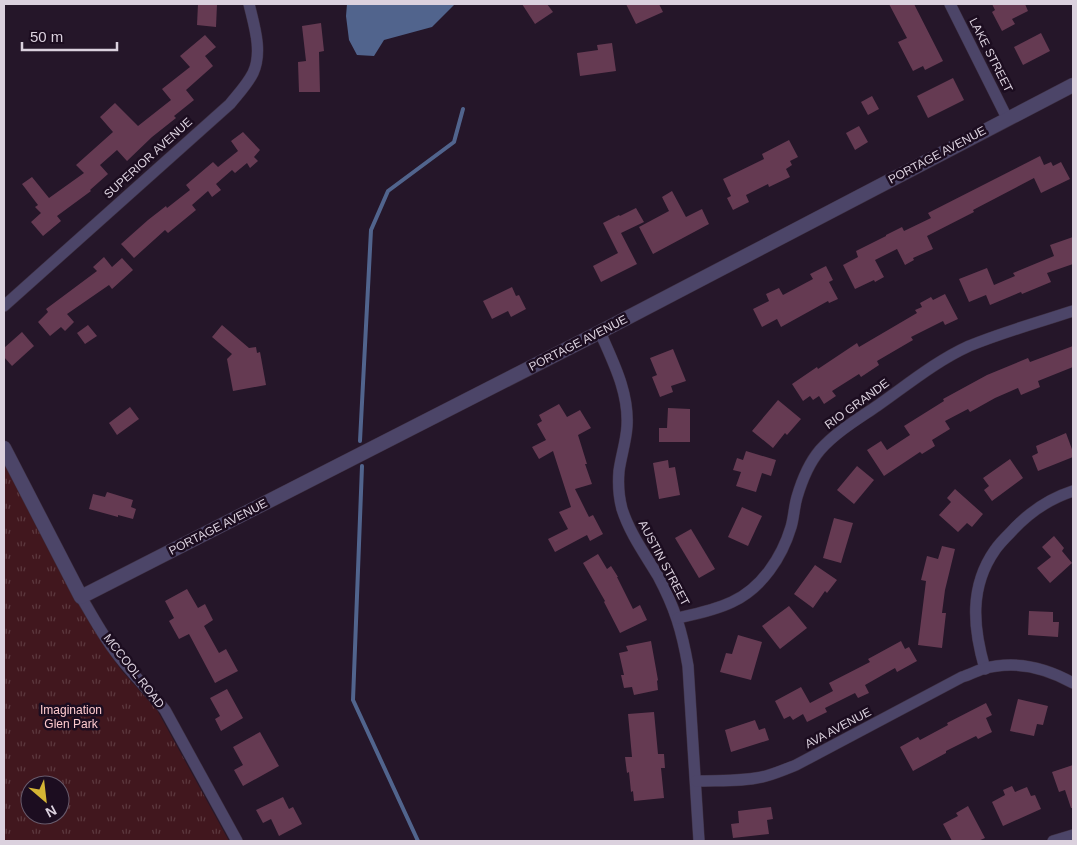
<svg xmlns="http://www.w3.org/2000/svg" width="1077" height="845" font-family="Helvetica,sans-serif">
<defs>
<pattern id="park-tufts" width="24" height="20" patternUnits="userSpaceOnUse" patternTransform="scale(1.25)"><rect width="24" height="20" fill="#41171e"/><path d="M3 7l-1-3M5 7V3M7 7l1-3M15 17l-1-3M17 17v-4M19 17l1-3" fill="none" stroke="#5c383e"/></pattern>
</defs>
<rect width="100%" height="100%" fill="#251629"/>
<path fill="url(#park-tufts)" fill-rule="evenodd" d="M7,465L67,579L111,656L122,671L157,710L229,841H4V468ZM30,785H60V815H30Z"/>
<path fill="#51648d" d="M347,4H455L432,27L384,40L374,56L357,55L349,40L346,16Z"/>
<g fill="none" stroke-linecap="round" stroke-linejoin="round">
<g stroke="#51648d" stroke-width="4">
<path d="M360,441L371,230L388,191L454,142L463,109"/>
<path d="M362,466L353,700L418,841"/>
</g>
</g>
<g fill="#653a52">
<path d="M198,4H217L216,27L197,25Z"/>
<path d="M522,4H547L553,12L535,24Z"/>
<path d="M626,4H659L663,12L636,24Z"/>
<path d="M889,4H914L943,61L925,70L923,66L913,71L898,42L907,38Z"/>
<path d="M992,4H1025L1028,11L1012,19L1015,24L1002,31L992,12L995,10Z"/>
<path d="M321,23L324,51L319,52L320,92H299L298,62L306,61L302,26Z"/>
<path d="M1041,33L1050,51L1023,65L1014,47Z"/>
<path d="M205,35L216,47L205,56L213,66L186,90L194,100L174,116L176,118L152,137L127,161L117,150L100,165L108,174L90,190L91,191L57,216L61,221L43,236L31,222L41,213L35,207L38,205L22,184L32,177L49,198L84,173L76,165L113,132L100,117L115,103L138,126L171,100L162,89L190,67L180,56Z"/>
<path d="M612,43L616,71L580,76L577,53L598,50L597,45Z"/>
<path d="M953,78L964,100L928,118L917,96Z"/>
<path d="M872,96L879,109L868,115L861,102Z"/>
<path d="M859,126L868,142L855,150L846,133Z"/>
<path d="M243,132L260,150L254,157L258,161L250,168L247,163L235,173L232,170L216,184L221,190L212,197L208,191L192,205L196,210L168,233L165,230L134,258L121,244L148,220L166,206L167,208L190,190L186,185L213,162L218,167L238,151L231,141Z"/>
<path d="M789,140L798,157L790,161L792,165L786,169L790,177L769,187L768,184L746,195L749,202L733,210L727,198L731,196L723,179L764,159L762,154Z"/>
<path d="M1040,156L1044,165L1051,162L1053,166L1061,162L1070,179L1041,193L1034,178L973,210L974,212L927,236L933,249L913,258L914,260L905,265L897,249L875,260L884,277L875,282L874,280L855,289L843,265L858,257L856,251L886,236V235L902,227L904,231L931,218L928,213Z"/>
<path d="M672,191L686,217L702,209L709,224L653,254L639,227L669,211L662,197Z"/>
<path d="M636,208L644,222L621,233L637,264L601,282L593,266L618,253L603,223L619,215L620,216Z"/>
<path d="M1073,237V264L1047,273L1051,282L1022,294L1021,292L990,305L986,295L969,302L959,279L987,268L994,285L1015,276L1013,273L1054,256L1050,245Z"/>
<path d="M104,257L112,267L122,258L133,270L112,289L109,285L67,314L74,322L65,331L61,327L50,336L38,322L48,312L46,309L97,271L93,267Z"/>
<path d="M826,266L833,280L829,282L838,299L829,303L828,301L781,327L777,319L762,327L753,309L769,301L766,294L779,288L783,295L813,279L810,274Z"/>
<path d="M512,287L516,296L519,295L526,309L511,317L508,311L492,319L483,301Z"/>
<path d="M945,294L958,319L945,325L943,321L911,337L913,340L877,361L879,365L861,377L859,374L832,391L836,396L824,404L819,396L813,400L810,396L803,401L792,384L817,367L818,369L857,343L859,347L917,313L915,310L922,307L920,303L931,297L933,300Z"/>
<path d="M88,325L97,336L85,344L77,333Z"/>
<path d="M222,325L249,348L256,347L257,353L260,352L266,385L233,391L227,359L232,354L212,337Z"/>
<path d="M22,332L34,346L12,366L4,357V348Z"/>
<path d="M1073,346V367L1038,381L1040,387L1021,395L1018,388L995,398L970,412L968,409L945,421L950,429L932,440L935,446L922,454L920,452L884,476L867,450L881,441L887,450L910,435L904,426L944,401L943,399L987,375L1028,358L1030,362Z"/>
<path d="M673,349L686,381L671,386L673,392L660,397L652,377L657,375L650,358Z"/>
<path d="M778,400L801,419L787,435L785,433L773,448L752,431Z"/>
<path d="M559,404L567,417L580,410L591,428L578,435L587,464H585L592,484L575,489L589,517L593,515L603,534L590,541L587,535L555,552L548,539L568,529L559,512L571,507L553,451L539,459L532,447L546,440L537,424L542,421L539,415Z"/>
<path d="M130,407L139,419L117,435L109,423Z"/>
<path d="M668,408L690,409V442H659V428H667Z"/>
<path d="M1066,433L1073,452V457L1038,471L1032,456L1038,453L1036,446Z"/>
<path d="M746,451L776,460L771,476L762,473L756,492L736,486L741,472L733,470L737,458L743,460Z"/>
<path d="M1010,459L1023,478L992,501L984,490L989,486L983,478Z"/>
<path d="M668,460L669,468L675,467L680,495L659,499L653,463Z"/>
<path d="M857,466L874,480L854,504L837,490Z"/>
<path d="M955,489L983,514L972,527L967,523L958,532L939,515L951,502L947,498Z"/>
<path d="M107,492L133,500L131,507L136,509L133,519L118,515V517L89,509L93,494L105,497Z"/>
<path d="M742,507L762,516L748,546L728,537Z"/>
<path d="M834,518L853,523L841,563L823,558Z"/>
<path d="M691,529L715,569L699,578L675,538Z"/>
<path d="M1054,536L1064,548L1062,551L1072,563L1050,583L1037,568L1051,557L1042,547Z"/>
<path d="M942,546L955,549L945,590L942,613H946L942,648L918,645L926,581L921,580L927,556L938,559Z"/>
<path d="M598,554L607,569L611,566L618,577H617L633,609L640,605L647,620L620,633L604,602L605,601L583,563Z"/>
<path d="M815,565L837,580L827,593L825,591L813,608L794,594Z"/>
<path d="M187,589L198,608L205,604L213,620L204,626L219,653L226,649L238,671L215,683L189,634L179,639L169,621L174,618L165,601Z"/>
<path d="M789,606L807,628L780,649L762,626Z"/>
<path d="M1029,611L1053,612V622H1059L1058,637L1028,635Z"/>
<path d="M738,635L762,642L751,680L720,672L726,653L732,654Z"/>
<path d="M651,641L658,680L657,681L658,690L634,695L632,687L624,688L621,675H624L619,653L628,651L626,646Z"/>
<path d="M901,641L905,649L909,647L917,661L897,672L895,668L865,685L869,693L858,698L855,693L825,708L827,712L807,722L803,714L793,720L790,716L784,719L775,701L801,687L810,703L833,691L829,683L870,662L868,659Z"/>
<path d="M227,689L243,718L221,731L215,719L220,716L210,698Z"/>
<path d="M1018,699L1048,706L1043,725L1037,724L1034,736L1010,731Z"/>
<path d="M986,703L992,715L986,718L992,732L978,739L976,736L946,751V753L913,771L900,747L918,737L920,740L948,725L947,723Z"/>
<path d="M654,712L658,754H664L665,768H661L664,798L634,801L633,791L631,792L629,772L627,773L625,757H632L628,714Z"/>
<path d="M755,720L759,730L765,728L769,740L731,752L725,730Z"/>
<path d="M260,732L279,766L243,786L234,770L243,765L233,747Z"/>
<path d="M1073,765V808H1071L1065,790L1059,792L1052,772Z"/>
<path d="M1012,786L1015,792L1027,787L1031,796L1035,795L1041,809L1003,826L992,802L1005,795L1003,790Z"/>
<path d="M283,797L289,809L293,807L302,824L279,836L271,819L263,823L256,810Z"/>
<path d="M968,806L985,838L978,841H952L943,824L958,816L956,813Z"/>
<path d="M771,807L773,819L767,820L769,834L733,838L731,824L739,823L738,811Z"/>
</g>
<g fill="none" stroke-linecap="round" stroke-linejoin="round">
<defs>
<g id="minor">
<path d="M950,4L1007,118"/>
<path d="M4,306L230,104C238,94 247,85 253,73C263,52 254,25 249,4"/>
<path d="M600,332C613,362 629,392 627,426C626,442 621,456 619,471C618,483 619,498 622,509C630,534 645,554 658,576C675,608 682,631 688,666L699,841"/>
<path d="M81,597C92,615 102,634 114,650C129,671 148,689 165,710L237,841"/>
<path d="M678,618C696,614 715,610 732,602C762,588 782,557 791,527C794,517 794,507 797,497C802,480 809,463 820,450C836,432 858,419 877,406C907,385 936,361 969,346C1003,332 1039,322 1073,311"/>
<path d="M985,669C973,628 969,587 995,550C999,544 1005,538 1010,533C1028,513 1048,499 1073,491"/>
<path d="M696,781C719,780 744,782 766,776C777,773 786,769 796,765L962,677C969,675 976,671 983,669C1014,660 1046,668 1073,683"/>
<path d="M1053,841L1073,835"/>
</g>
<path id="tertiary" d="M4,448L81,597L600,332L1073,85"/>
</defs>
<use href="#minor" stroke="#3e3042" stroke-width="12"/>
<use href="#tertiary" stroke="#3e3042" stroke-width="15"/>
<use href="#minor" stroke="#4c4568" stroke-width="11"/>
<use href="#tertiary" stroke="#4c4568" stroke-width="14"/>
</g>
<g text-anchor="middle" stroke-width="5" stroke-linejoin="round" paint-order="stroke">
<g font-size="12" fill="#dbd1de" stroke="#1c0d20">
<text transform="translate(991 55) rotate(63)" y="4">LAKE STREET</text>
<text transform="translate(937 155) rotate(-28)" y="4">PORTAGE AVENUE</text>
<text transform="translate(148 158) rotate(-42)" y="4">SUPERIOR AVENUE</text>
<text transform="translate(578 343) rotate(-27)" y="4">PORTAGE AVENUE</text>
<text transform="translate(857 404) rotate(-36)" y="4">RIO GRANDE</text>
<text transform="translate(218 527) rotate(-27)" y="4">PORTAGE AVENUE</text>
<text transform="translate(664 563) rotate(62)" y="4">AUSTIN STREET</text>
<text transform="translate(134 671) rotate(52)" y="4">MCCOOL ROAD</text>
<text transform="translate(838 728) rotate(-28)" y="4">AVA AVENUE</text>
</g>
<g font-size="12" fill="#fdc9cd" stroke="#1c0d20">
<text x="71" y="714">Imagination<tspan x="71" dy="14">Glen Park</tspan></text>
</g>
</g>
<rect width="1077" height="845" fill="none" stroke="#dbd1de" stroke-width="10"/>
<g transform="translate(45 800) rotate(152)"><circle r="24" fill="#1c0d20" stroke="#685b6c"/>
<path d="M0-4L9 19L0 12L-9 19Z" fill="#d5b534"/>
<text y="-8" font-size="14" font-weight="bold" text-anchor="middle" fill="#dbd1de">N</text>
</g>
<path d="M22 42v8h95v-8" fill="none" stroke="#dbd1de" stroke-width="2.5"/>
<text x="30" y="42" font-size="15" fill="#dbd1de" stroke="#1c0d20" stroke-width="4" paint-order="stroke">50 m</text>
</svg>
